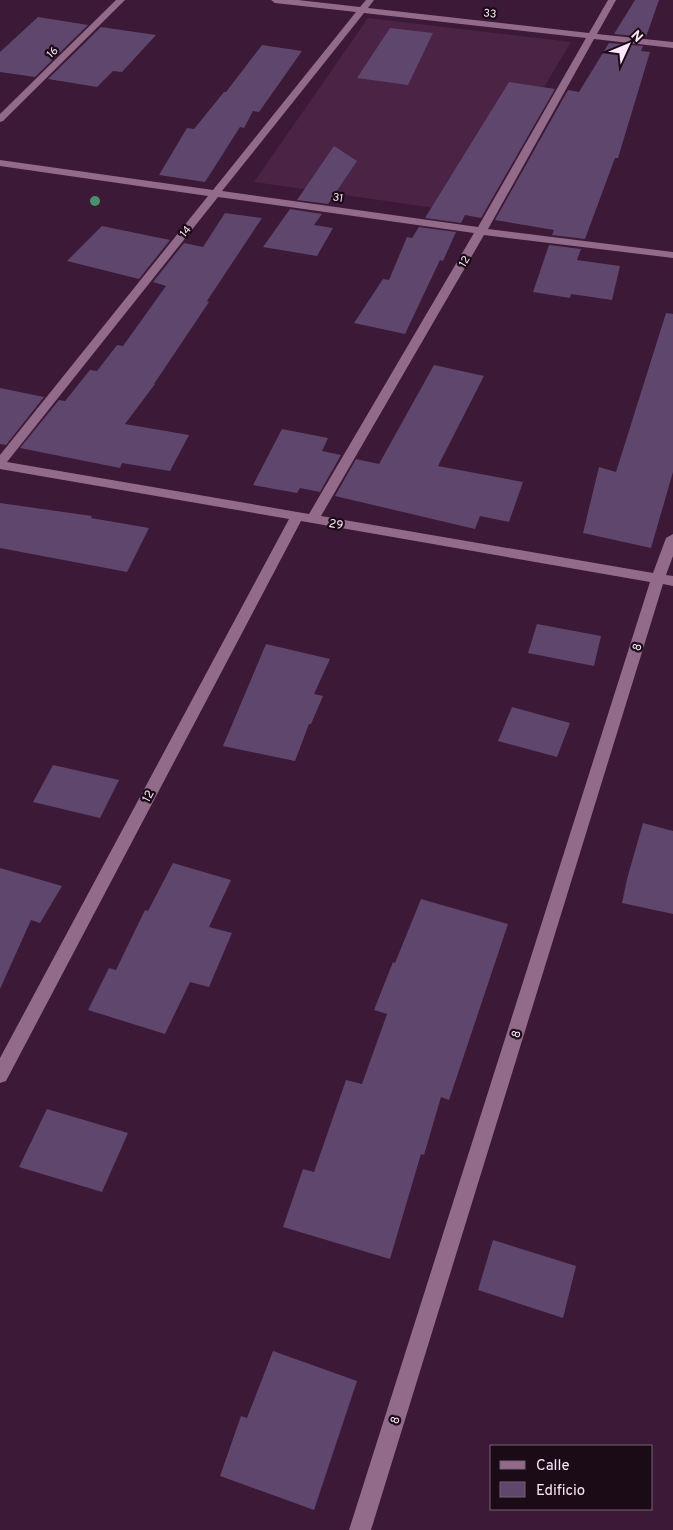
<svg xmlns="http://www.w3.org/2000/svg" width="673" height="1530" font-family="Overpass,sans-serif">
<rect width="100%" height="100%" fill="#3c1936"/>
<path fill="#4b2345" d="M368,18L571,42L469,213L254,182Z"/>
<g fill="#5f466c">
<path d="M635,0H659L646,37L614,34Z"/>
<path d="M38,17L88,25L35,77L0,72V52Z"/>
<path d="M101,27L156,35L122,72L113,71L97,87L48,79Z"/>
<path d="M390,28L433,33L408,85L357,78Z"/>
<path d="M609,43L643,46L641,51L650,52L618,158H615L585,239L552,235L554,230L495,220L568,90L579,92Z"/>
<path d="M262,45L302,51L259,112L253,111L244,128L240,127L205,182L159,175L187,128L194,129L224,92H226Z"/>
<path d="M509,82L555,89L481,218L465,215L461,223L425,218Z"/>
<path d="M334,146L357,161L328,204L297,200Z"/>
<path d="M290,209L322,214L314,225L333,228L317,256L263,247Z"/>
<path d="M225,213L262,218L207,301L209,302L154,384H155L125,424L189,435L170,471L122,463L120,468L20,448L59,400L65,401L90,370L97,371L117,345L123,346L166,286L153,282L184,243L203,247Z"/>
<path d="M102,226L170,240L139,279L67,261Z"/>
<path d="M419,227L456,232L443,261L440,260L405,334L354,323L383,279L389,280L407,237L412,238Z"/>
<path d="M549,245L581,249L577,260L620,266L612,300L571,294L570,298L533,292Z"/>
<path d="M666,313L673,314V472L651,548L583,533L599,467L616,472Z"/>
<path d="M434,365L484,376L438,466L523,482L509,522L480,516L475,529L335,496L356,459L379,464Z"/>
<path d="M0,388L44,397L6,445L0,444Z"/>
<path d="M282,429L328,438L322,451L341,455L320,492L300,488L297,493L253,485Z"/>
<path d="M0,503L92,516L91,518L149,528L127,572L0,548Z"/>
<path d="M537,624L601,636L594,666L528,653Z"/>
<path d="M266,644L330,659L314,694L323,696L311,724H309L295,761L223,746Z"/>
<path d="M512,707L570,723L557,757L498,741Z"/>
<path d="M53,765L119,780L100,818L33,802Z"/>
<path d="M643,823L673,831V914L622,903L627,879Z"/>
<path d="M173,863L231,880L209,927L232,933L209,987L190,982L165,1034L88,1010L109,968L116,970L145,910L148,911Z"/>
<path d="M0,868L62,886L40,923L31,920L0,989Z"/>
<path d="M421,899L508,924L449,1100L441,1097L424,1155L421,1154L390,1259L283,1227L303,1169L314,1172L346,1080L362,1084L387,1014L374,1010L393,962L395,963Z"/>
<path d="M47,1109L128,1133L102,1192L19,1167Z"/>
<path d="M493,1240L576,1266L563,1318L478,1290Z"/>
<path d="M273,1351L357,1381L314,1510L220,1476L241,1416L247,1418Z"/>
</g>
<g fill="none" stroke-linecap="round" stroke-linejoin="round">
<g fill="#926a8a" fill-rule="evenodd">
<path d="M116,0H125L3,121L0,122V114Z"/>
<path d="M271,0H298L360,7L366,0H374L368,8L589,33L608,0H616L597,34L673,42V48L594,39L488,229L673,252V258L484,235L321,516L653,573L666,538L673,534V556L666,575L673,576V586L663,584L371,1530H349L650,582L301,521L6,1081L0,1083V1058L289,519L0,469V455L208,196L0,166V160L213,190L356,12L275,3ZM364,13L586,38L478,227L222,191ZM218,197L474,233L309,514L7,462Z"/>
</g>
</g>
<circle fill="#4a906b" cx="95" cy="201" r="5"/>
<g text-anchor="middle" stroke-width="4.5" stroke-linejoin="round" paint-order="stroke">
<g font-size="11" fill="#fde6f8" stroke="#1a0b17">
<text transform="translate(490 13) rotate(6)" y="4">33</text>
<text transform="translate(52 52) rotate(-45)" y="4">16</text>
<text transform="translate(338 197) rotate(8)" y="4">31</text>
<text transform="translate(185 231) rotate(-51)" y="4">14</text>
<text transform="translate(464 261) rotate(-60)" y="4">12</text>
</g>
<g font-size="12" fill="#fde6f8" stroke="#1a0b17">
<text transform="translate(336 524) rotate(10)" y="4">29</text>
<text transform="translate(637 647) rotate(-73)" y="4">8</text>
<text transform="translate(148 796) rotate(-62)" y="4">12</text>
<text transform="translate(516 1034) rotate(-73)" y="4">8</text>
<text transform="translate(395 1420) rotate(-73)" y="4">8</text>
</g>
</g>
<rect x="490" y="1445" width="162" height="65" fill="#1a0b17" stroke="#756371"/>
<rect x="500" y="1461" width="25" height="8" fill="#926a8a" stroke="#756371"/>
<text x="536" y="1470" font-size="15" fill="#fde6f8">Calle</text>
<rect x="500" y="1482" width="25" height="15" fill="#5f466c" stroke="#756371"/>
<text x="536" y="1495" font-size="15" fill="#fde6f8">Edificio</text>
<g transform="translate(628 45) rotate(46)" stroke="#1a0b17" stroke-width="4" paint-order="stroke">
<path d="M0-4L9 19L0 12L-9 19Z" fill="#fde6f8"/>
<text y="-8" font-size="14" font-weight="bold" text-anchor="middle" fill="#fde6f8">N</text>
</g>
</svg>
